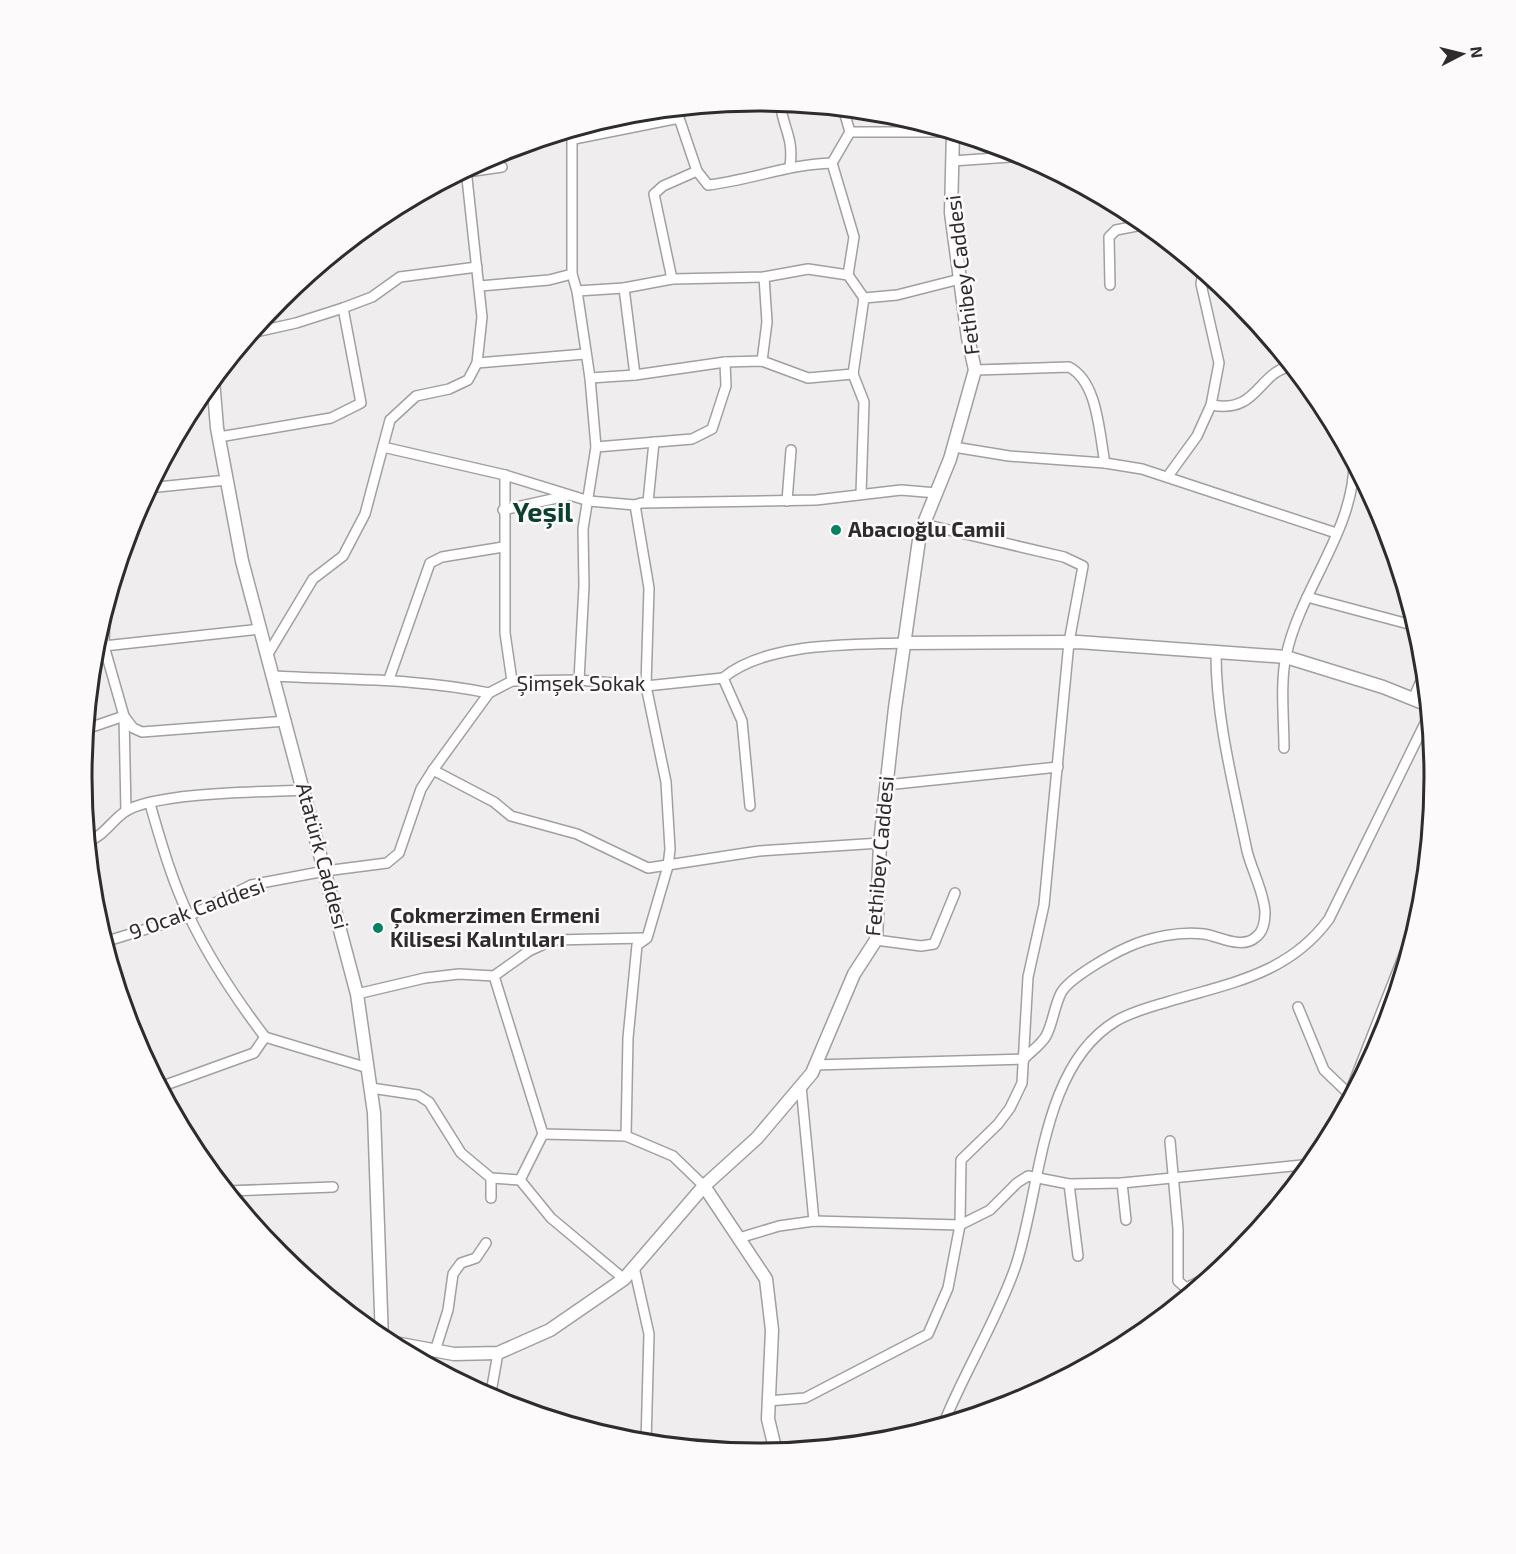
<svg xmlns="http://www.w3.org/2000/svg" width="1516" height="1554" font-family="'Exo 2',sans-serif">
<rect width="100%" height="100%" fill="#f0edef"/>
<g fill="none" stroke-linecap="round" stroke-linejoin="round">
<defs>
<g id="minor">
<path d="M780,102C783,129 794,137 790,166"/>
<path d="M572,129V274L577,291"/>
<path d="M850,132H953"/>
<path d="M574,139L679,118L697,171L708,185C751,180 789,164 832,163L850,132L843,108"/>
<path d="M952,161L1026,156"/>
<path d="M832,163L854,237L848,275"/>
<path d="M467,172L502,167"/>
<path d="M672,279L654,194L663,186L697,171"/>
<path d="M1110,285L1109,237L1116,230L1147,224"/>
<path d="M480,286L549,280L572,274"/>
<path d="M624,288L635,375"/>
<path d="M251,333L296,323L343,308L372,297L400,277L477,267"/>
<path d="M762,361L767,322L764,277"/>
<path d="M477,363L585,354"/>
<path d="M975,370L1069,367C1098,382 1099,433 1105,463"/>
<path d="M590,378L635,375L725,362L762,361L808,378L853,374"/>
<path d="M200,395L214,394"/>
<path d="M1211,405C1259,414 1257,372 1292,366"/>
<path d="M219,437L331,418L361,403L343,308"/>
<path d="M383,447L505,475L589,501L635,505L641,503L816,500L901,490L937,493"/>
<path d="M596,447L692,439L712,429L726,386L725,362"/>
<path d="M954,447L1009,456L1105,463L1142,469L1336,533"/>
<path d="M505,475V633L512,681"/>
<path d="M1168,476L1197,436L1211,405L1219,363L1201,284L1203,271"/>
<path d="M148,488L227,480"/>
<path d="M861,494L864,402L853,374L864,298L897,295L960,279"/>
<path d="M787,501L791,450"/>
<path d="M648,502L654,442"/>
<path d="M503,510L566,496"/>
<path d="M1307,597L1416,626"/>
<path d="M105,609L104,646L124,716L126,811"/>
<path d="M104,646L260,629"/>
<path d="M268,654L313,579L343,556L365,514L390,420L416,396L449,389L468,380L477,363L482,317L466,169"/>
<path d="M273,676C346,680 417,678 489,693"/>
<path d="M389,679L430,563L442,557L503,547"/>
<path d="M579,680L584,586L583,529L596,447L590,378L577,291L624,288L672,279L764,277L808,269L848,275L864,298"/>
<path d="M1413,699L1425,672"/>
<path d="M86,729L124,716L133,728L142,732L286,721"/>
<path d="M1284,748C1284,720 1280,683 1286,656C1300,589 1354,531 1354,462"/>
<path d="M433,770L494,802L511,816L577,834L648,868L759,851L880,843"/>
<path d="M886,785L1058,767"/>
<path d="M150,804C161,842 172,881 189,916C210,960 236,999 265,1037L254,1053L160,1087"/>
<path d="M750,806L742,721L723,678C766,642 850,645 903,643"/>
<path d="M87,842C104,836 112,820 126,811C158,792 263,792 304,790"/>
<path d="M876,940L921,946L934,944L955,893"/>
<path d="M104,942L189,916L251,885L325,871L387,863L399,853L421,789L433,770L489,693L512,681L579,680L646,686L723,678"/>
<path d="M494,976L543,1134"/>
<path d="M357,994L425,978L459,974L494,976L529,951L553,940L645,938"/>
<path d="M1298,1007L1324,1070L1349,1094"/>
<path d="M265,1037L368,1068"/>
<path d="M814,1065L1024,1059C1030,1052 1041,1045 1046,1036C1053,1023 1054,1007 1061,993C1069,978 1112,954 1128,947C1150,937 1180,931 1204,934C1219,936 1242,950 1256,937C1263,932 1265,921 1265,912C1264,892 1252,871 1247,851C1234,787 1216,720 1216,654"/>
<path d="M801,1086L814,1221"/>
<path d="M371,1088L418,1095L429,1102L461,1153L491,1178L520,1180L551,1218L624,1279"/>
<path d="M1341,1115L1422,909"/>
<path d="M543,1134L626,1136L673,1156L704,1186"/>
<path d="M626,1136L628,1038L637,945L647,938L668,866L670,849L666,782L646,686L649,588L635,505"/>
<path d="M1170,1141L1178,1229V1281L1186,1288L1216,1273"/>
<path d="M491,1178V1198"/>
<path d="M520,1180L543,1134"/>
<path d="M1122,1183L1126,1220"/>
<path d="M1069,1184L1078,1256"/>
<path d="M226,1191L333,1187"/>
<path d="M739,1238L779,1226L814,1221L960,1225L990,1210L1017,1183L1028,1176L1069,1184L1122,1183L1312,1164"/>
<path d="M634,1267L649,1334L646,1443"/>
<path d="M435,1351L448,1310L453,1274L461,1263L476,1258L486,1243"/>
<path d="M490,1398L498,1353"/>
<path d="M768,1401L805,1398L928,1334L948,1288L960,1225L961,1160L998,1124L1010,1108L1022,1083L1028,977L1044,905L1069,642L1083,566L1064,557L923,524"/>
<path d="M943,1425C964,1372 996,1322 1015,1268C1041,1193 1039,1067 1116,1021C1131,1012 1150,1007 1167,1002C1229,983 1288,975 1329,919L1429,715"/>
</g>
<g id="tertiary">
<path d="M213,379L217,428L242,561L357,994L374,1113L382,1340"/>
<path d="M903,643L1078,642L1286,657L1383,687L1428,705"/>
<path d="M704,1186L766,1279L772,1330L768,1419L776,1452"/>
<path d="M384,1341L454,1354L498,1353L550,1330L624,1279L704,1186L757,1138L812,1073L854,974L876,940L880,843L895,708L920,533L950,459L975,370L968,338L951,213L953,132"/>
</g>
</defs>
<use href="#minor" stroke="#a29fa1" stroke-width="12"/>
<use href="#tertiary" stroke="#a29fa1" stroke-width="15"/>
<use href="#minor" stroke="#fff" stroke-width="9"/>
<use href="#tertiary" stroke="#fff" stroke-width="12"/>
</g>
<g fill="#038264" stroke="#fdfafc" stroke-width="2">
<circle cx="836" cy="530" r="6"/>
<circle cx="378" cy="928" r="6"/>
</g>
<g text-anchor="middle" stroke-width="5" stroke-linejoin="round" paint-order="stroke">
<g font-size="21" fill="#2e2d2e" stroke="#fdfafc">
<text transform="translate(963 275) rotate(-97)" y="7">Fethibey Caddesi</text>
<text x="581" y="691">Şimşek Sokak</text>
<text transform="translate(322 856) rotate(75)" y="7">Atatürk Caddesi</text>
<text transform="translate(880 856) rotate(-85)" y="7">Fethibey Caddesi</text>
<text transform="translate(197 909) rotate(-20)" y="7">9 Ocak Caddesi</text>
</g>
<g font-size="21" font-weight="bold" fill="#2e2d2e" stroke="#fdfafc" text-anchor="start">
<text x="848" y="537">Abacıoğlu Camii</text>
<text x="390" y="923">Çokmerzimen Ermeni<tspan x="390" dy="24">Kilisesi Kalıntıları</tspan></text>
</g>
<g font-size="27" font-weight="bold" fill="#0c4031" stroke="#fdfafc">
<text x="543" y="522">Yeşil</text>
</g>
</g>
<path d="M0 0H1516V1554H0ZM92 777a666 666 0 1 1 1332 0a666 666 0 1 1-1332 0Z" fill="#fdfafc" fill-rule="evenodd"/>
<path fill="none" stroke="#2e2d2e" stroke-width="3" d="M92 777a666 666 0 1 1 1332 0a666 666 0 1 1-1332 0Z"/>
<g transform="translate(1462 54) rotate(83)" stroke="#fdfafc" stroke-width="4.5" paint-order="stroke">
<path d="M0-4.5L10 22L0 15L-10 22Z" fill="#2e2d2e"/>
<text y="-9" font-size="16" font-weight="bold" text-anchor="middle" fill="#2e2d2e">N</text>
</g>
</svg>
